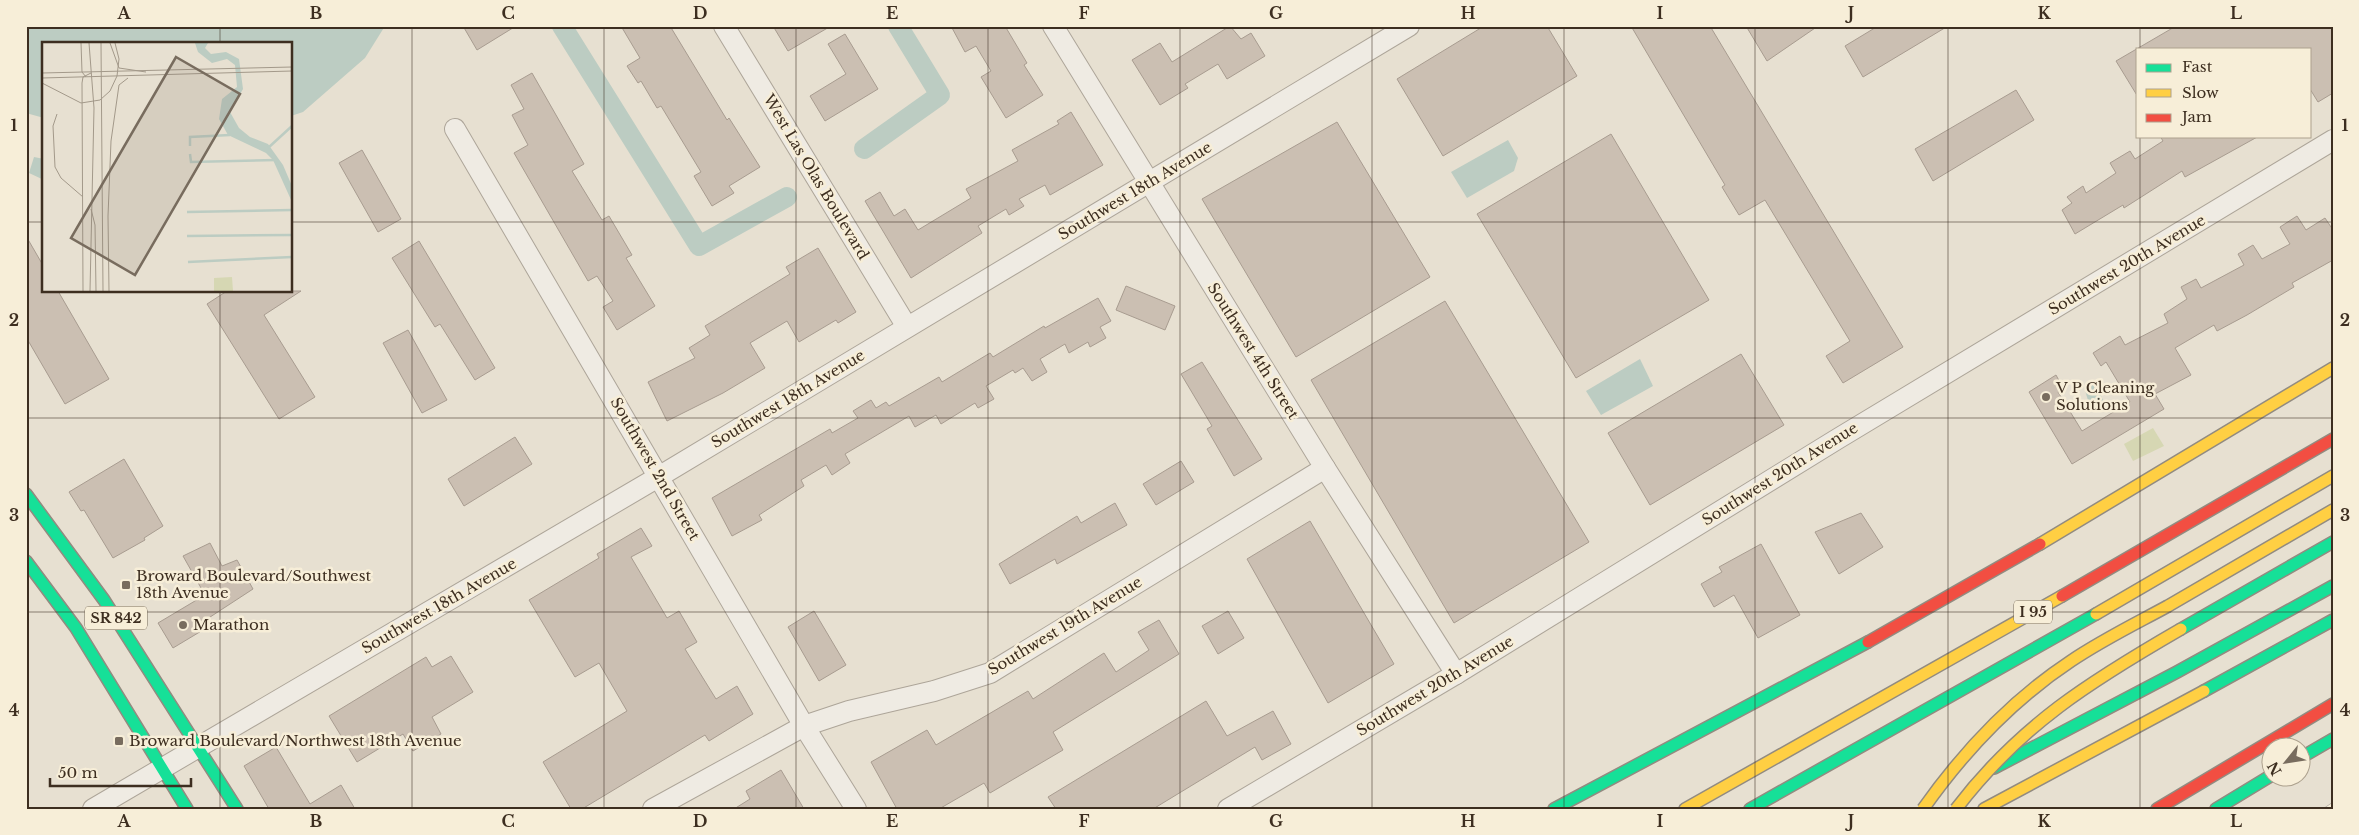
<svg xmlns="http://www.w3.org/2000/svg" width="2359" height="835" font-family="'Libre Baskerville',serif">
<rect width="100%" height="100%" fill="#e7e0d1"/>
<path fill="#d6d7b3" d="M2153,428L2164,446L2133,461L2124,444Z"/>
<g fill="#bcccc2">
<path d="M26,26H385L365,58L303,112L291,116V44H44V118L26,113Z"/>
<path d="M1508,140L1518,158L1514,171L1467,198L1451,172Z"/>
<path d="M34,157L44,159V180L29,173Z"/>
<path d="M1640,359L1653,386L1601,415L1586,391Z"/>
<path d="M2091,383L2097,388L2105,404L2100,410L2090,407L2084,387Z"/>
</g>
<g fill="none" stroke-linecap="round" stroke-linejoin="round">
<g stroke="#bcccc2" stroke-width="20">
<path d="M562,26L699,246L787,197"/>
<path d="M864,149L940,95L898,26"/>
</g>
</g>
<g fill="#cbbfb2" stroke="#a89c90">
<path d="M463,26H516L477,50Z"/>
<path d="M621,26H670L727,120L729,118L760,167L729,186L734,193L712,206L694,176L701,172L661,106L657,108L641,81L638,83L627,66L640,58Z"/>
<path d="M773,26H831L788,51Z"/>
<path d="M951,26H1005L1027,63L1024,65L1043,95L1006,118L981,77L991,71L976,46L965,52Z"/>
<path d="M1230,26L1241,39L1251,33L1265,56L1227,79L1218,64L1185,84L1188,88L1160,105L1132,60L1160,43L1172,62Z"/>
<path d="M1484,26H1547L1577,76L1443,156L1397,79Z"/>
<path d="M1631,26H1710L1903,347L1843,383L1826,356L1850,341L1765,200L1739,215L1722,187L1725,185Z"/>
<path d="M1746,26H1818L1767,61Z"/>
<path d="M1878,26H1948L1863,77L1845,46Z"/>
<path d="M2176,26H2333V93L2318,102L2310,89V49H2138V97L2116,61Z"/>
<path d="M845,34L878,89L825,121L810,96L846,74L828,44Z"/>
<path d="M532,73L584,164L572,171L602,220L609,216L632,255L626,258L655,306L617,330L603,307L613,301L597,276L588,281L514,153L528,145L512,115L524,109L511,85Z"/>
<path d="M2016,90L2034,120L1933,181L1915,149Z"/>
<path d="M1071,112L1103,165L1050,195L1045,185L1019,199L1024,206L1009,215L1006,209L978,226L982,233L911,278L865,201L880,192L894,216L905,209L918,230L971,198L966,189L1018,161L1012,150L1059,124L1057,121Z"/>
<path d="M1337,122L1430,277L1296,357L1202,199Z"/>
<path d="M1611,134L1709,300L1576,378L1477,214Z"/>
<path d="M2160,136H2259L2185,177L2182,171L2124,208L2123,205L2075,234L2062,210L2072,203L2067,197L2083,186L2086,193L2116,173L2110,163L2130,151L2135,159L2163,141Z"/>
<path d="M362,150L401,219L378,232L339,163Z"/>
<path d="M2297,216L2306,230L2325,218L2333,230V260L2292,283L2294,287L2247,315L2217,331L2214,325L2175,348L2191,375L2155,394L2164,409L2072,464L2029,392L2056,375L2063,388L2058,392L2082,431L2130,402L2106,362L2101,366L2093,353L2120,336L2125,345L2168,323L2164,314L2187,299L2181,287L2196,279L2201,288L2244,265L2238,254L2253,245L2262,259L2290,244L2280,227Z"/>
<path d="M26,236L44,267V291H58L109,379L65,404L26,337Z"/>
<path d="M419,241L495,368L475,380L440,324L435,327L392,258Z"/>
<path d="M818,248L856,312L838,323L836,320L799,342L787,321L750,343L765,368L723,393L667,421L648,382L695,358L689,348L710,335L705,326L790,274L786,267Z"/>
<path d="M1126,286L1175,306L1165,330L1116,310Z"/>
<path d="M227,291H301L264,315L315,397L279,419L207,304Z"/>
<path d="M1098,298L1111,321L1100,327L1106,338L1090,347L1088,342L1069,353L1065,344L1040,359L1047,372L1032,381L1023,368L1015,373L1013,370L986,386L994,399L978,408L975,403L941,424L936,415L915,427L909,416L845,454L850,463L832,475L826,465L801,480L804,486L759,515L762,520L732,536L712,498L830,429L832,433L858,418L853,411L871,400L876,408L886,402L889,406L939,377L942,382L990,353L993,357L1044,326L1045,328Z"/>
<path d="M1445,301L1589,542L1454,623L1311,380Z"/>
<path d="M408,330L447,400L422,413L383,343Z"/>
<path d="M1741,354L1784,425L1650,505L1608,433Z"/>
<path d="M1202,362L1262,459L1234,476L1207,429L1212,426L1181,374Z"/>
<path d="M515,437L532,464L464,506L448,479Z"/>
<path d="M124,459L163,526L144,538L145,540L113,558L84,510L81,511L69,492Z"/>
<path d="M1181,461L1194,482L1156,505L1143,484Z"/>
<path d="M1115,503L1127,525L1057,564L1055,559L1010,584L999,564L1077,516L1081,523Z"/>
<path d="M1861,513L1883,547L1839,574L1815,532Z"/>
<path d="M1310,521L1394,664L1328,703L1247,559Z"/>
<path d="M641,528L652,546L631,557L667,618L679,611L697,642L685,649L716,699L737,686L753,714L709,741L705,735L582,809H571L543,762L627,711L599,663L575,677L529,600L599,558L597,554Z"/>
<path d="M210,543L222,566L237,560L253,589L204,621L208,627L173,648L158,623L205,595L183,556Z"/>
<path d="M1761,544L1800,615L1758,638L1734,595L1714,607L1701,584L1722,572L1719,567Z"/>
<path d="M814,611L846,665L819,681L788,627Z"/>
<path d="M1228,611L1244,638L1218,654L1202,626Z"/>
<path d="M1159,620L1179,654L1053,732L1063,750L990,793L984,783L939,809H897L871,762L927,730L936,745L1028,691L1033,699L1104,653L1116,672L1149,650L1138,632Z"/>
<path d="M451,656L473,692L432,717L441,734L413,751L403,734L357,762L329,716L426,657L432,667Z"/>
<path d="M1206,701L1227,736L1273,711L1291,744L1262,760L1255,747L1153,809H1056L1048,797Z"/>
<path d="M276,747L310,804L341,785L355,809H269L244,766Z"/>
<path d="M781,770L804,809H734L750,799L746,791Z"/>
</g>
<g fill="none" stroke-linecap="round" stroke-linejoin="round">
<defs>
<g id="street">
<path d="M724,26L907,327"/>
<path d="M1053,26L1325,468L1456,674"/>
<path d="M455,129L804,726L856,809"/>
<path d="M93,809L660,476L1409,26"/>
<path d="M653,809L804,726L849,711L934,691L990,673L1325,468"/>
<path d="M1228,809L1456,674L1839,438L2333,140"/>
</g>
<g id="fast">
<path d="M26,494L104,600L237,809"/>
<path d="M26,561L76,628L187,809"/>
<path d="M2181,629L2333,542"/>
<path d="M2204,691L2333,620"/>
<path d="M2302,757L2333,739"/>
<path d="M1994,768L2177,672L2333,586"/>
<path d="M1554,809L1868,642"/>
<path d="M1750,809L2096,614"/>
<path d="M2216,809L2272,775"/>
</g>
<g id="slow">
<path d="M2040,544L2333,368"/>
<path d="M2168,606L2333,510"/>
<path d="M2096,614L2333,476"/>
<path d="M1685,809L2062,596"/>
<path d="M1984,809L2204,691"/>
</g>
<g id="jam">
<path d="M2062,596L2333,439"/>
<path d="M1868,642L2040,544"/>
<path d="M2157,809L2333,704"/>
</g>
</defs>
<use href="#street" stroke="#ada599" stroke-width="22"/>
<use href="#fast" stroke="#928b80" stroke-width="14"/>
<use href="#slow" stroke="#928b80" stroke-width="14"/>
<use href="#jam" stroke="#928b80" stroke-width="14"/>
<use href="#street" stroke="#efebe3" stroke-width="20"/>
<use href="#fast" stroke="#16e098" stroke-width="11"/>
<use href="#slow" stroke="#ffcf43" stroke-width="11"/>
<use href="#jam" stroke="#f24e42" stroke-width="11"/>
<defs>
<path id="rail" d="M2327,809L2333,805"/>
</defs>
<use href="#rail" stroke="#afaaa2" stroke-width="5.5"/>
<use href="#rail" stroke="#f7eed8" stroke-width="4" stroke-dasharray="11" stroke-linecap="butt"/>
<defs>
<g id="slow-bridge">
<path d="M1923,809C1964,751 2012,700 2071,661C2102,640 2135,624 2168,606"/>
<path d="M1956,809C2020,725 2091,681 2181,629"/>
</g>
</defs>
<use href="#slow-bridge" stroke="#928b80" stroke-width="14" stroke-linecap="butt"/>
<use href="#slow-bridge" stroke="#ffcf43" stroke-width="11"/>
</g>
<path fill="none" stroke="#3d2e20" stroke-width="1" stroke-opacity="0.55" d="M220,26V44M412,26V809M604,26V809M796,26V809M988,26V809M1180,26V809M1372,26V809M1564,26V809M1755,26V809M1948,26V809M2140,26V49M2140,136V809M26,222H44M291,222H2333M220,291V809M26,418H2333M26,612H2333"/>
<g fill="#786c5e" stroke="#f7eed8" stroke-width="2">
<circle cx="2046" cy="397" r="5"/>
<rect x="121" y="580" width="10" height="10" rx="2.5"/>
<circle cx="183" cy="625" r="5"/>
<rect x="114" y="736" width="10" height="10" rx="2.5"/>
</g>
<g text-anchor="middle" stroke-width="5" stroke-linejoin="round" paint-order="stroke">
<g fill="#f7eed8" stroke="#756857" stroke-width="1">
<rect x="2014" y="600.5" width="38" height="23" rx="4"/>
<rect x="85" y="606.5" width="62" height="23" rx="4"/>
</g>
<g font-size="14" font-weight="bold" fill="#3d2e20">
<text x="2033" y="617">I 95</text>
<text x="116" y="623">SR 842</text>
</g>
<g font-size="15" fill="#3d2e20" stroke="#f7eed8">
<text transform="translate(816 177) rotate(59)" y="5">West Las Olas Boulevard</text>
<text transform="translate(1135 191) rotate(-31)" y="5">Southwest 18th Avenue</text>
<text transform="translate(2127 265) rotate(-31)" y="5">Southwest 20th Avenue</text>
<text transform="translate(1253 351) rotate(58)" y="5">Southwest 4th Street</text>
<text transform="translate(788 399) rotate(-31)" y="5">Southwest 18th Avenue</text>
<text transform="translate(655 469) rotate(60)" y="5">Southwest 2nd Street</text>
<text transform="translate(1780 474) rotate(-32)" y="5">Southwest 20th Avenue</text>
<text transform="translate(439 606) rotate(-30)" y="5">Southwest 18th Avenue</text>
<text transform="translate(1065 626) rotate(-31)" y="5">Southwest 19th Avenue</text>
<text transform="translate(1435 686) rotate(-31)" y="5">Southwest 20th Avenue</text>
</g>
<g font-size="15" fill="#3d2e20" stroke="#f7eed8" text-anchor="start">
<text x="2056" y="393">V P Cleaning<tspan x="2056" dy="17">Solutions</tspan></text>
<text x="136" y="581">Broward Boulevard/Southwest<tspan x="136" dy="17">18th Avenue</tspan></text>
<text x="193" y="630">Marathon</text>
<text x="129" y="746">Broward Boulevard/Northwest 18th Avenue</text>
</g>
</g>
<g transform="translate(42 42)">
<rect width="250" height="250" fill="#e7e0d1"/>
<path d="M190,235L191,249H172V236Z" fill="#d6d7b3"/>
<path d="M153,1H166L163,6L169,12L184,10L197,17L201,47L188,70L197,86L208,95L226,102L241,123L250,144V160L231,118L224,111L186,93L177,77L180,57L195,45L193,23L185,17L170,21L156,10Z" fill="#bcccc2"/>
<path fill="none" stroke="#bcccc2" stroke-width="2.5" d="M148,104V95L188,93M226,106L250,84M148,112L149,120L234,118M145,170L250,168M145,194L250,193M146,220L250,215"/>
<path fill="none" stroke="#a3998a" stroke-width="1" d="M39,1L40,30L44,35M47,1L52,66L48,249M59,1L61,249M68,1L77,26L104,30M0,31L250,25M0,36L250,29M0,41L39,61L58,58L68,49L75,34L77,17L73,1M15,72L11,84L13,125L19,136L41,155M49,167L53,183L54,249M41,249L40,41L41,35L49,31M67,249L66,174L69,99L77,43L86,36"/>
<path fill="#786c5e" fill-opacity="0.15" stroke="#786c5e" stroke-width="2.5" d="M134,15L198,52L93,233L29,196Z"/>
<rect width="250" height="250" fill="none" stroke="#3d2e20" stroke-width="2.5"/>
</g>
<rect width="2359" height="835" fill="none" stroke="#f7eed8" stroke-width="55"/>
<rect x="2136" y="48" width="175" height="90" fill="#f7eed8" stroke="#ada18e"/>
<rect x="2146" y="64" width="25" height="8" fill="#16e098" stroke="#ada18e"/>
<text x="2182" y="72" font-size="15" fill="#3d2e20">Fast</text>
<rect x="2146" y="89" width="25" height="8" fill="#ffcf43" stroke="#ada18e"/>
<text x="2182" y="98" font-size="15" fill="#3d2e20">Slow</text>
<rect x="2146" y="114" width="25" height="8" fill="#f24e42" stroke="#ada18e"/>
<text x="2182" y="122" font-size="15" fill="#3d2e20">Jam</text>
<g transform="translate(2286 762) rotate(240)"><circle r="24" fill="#f7eed8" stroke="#ada18e"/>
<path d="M0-4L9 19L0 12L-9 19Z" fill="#786c5e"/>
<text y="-8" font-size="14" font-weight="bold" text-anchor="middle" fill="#3d2e20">N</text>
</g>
<path d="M50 778v8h141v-8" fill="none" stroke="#3d2e20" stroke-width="2.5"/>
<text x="58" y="778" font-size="15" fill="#3d2e20" stroke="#f7eed8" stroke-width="4" paint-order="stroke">50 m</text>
<rect x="28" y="28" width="2304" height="780" fill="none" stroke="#3d2e20" stroke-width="2"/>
<g font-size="16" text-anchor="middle" font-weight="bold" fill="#3d2e20">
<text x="124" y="19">A</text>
<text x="316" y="19">B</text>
<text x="508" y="19">C</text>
<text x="700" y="19">D</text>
<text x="892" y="19">E</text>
<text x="1084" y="19">F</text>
<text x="1276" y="19">G</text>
<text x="1468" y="19">H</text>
<text x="1660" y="19">I</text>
<text x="1851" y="19">J</text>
<text x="2044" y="19">K</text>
<text x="2236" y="19">L</text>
<text x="14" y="131">1</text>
<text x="2345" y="131">1</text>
<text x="14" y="326">2</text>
<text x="2345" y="326">2</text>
<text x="14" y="521">3</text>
<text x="2345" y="521">3</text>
<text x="14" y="716">4</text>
<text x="2345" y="716">4</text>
<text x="124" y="827">A</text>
<text x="316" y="827">B</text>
<text x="508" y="827">C</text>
<text x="700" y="827">D</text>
<text x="892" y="827">E</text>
<text x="1084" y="827">F</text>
<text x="1276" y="827">G</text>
<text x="1468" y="827">H</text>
<text x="1660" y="827">I</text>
<text x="1851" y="827">J</text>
<text x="2044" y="827">K</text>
<text x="2236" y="827">L</text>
</g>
</svg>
